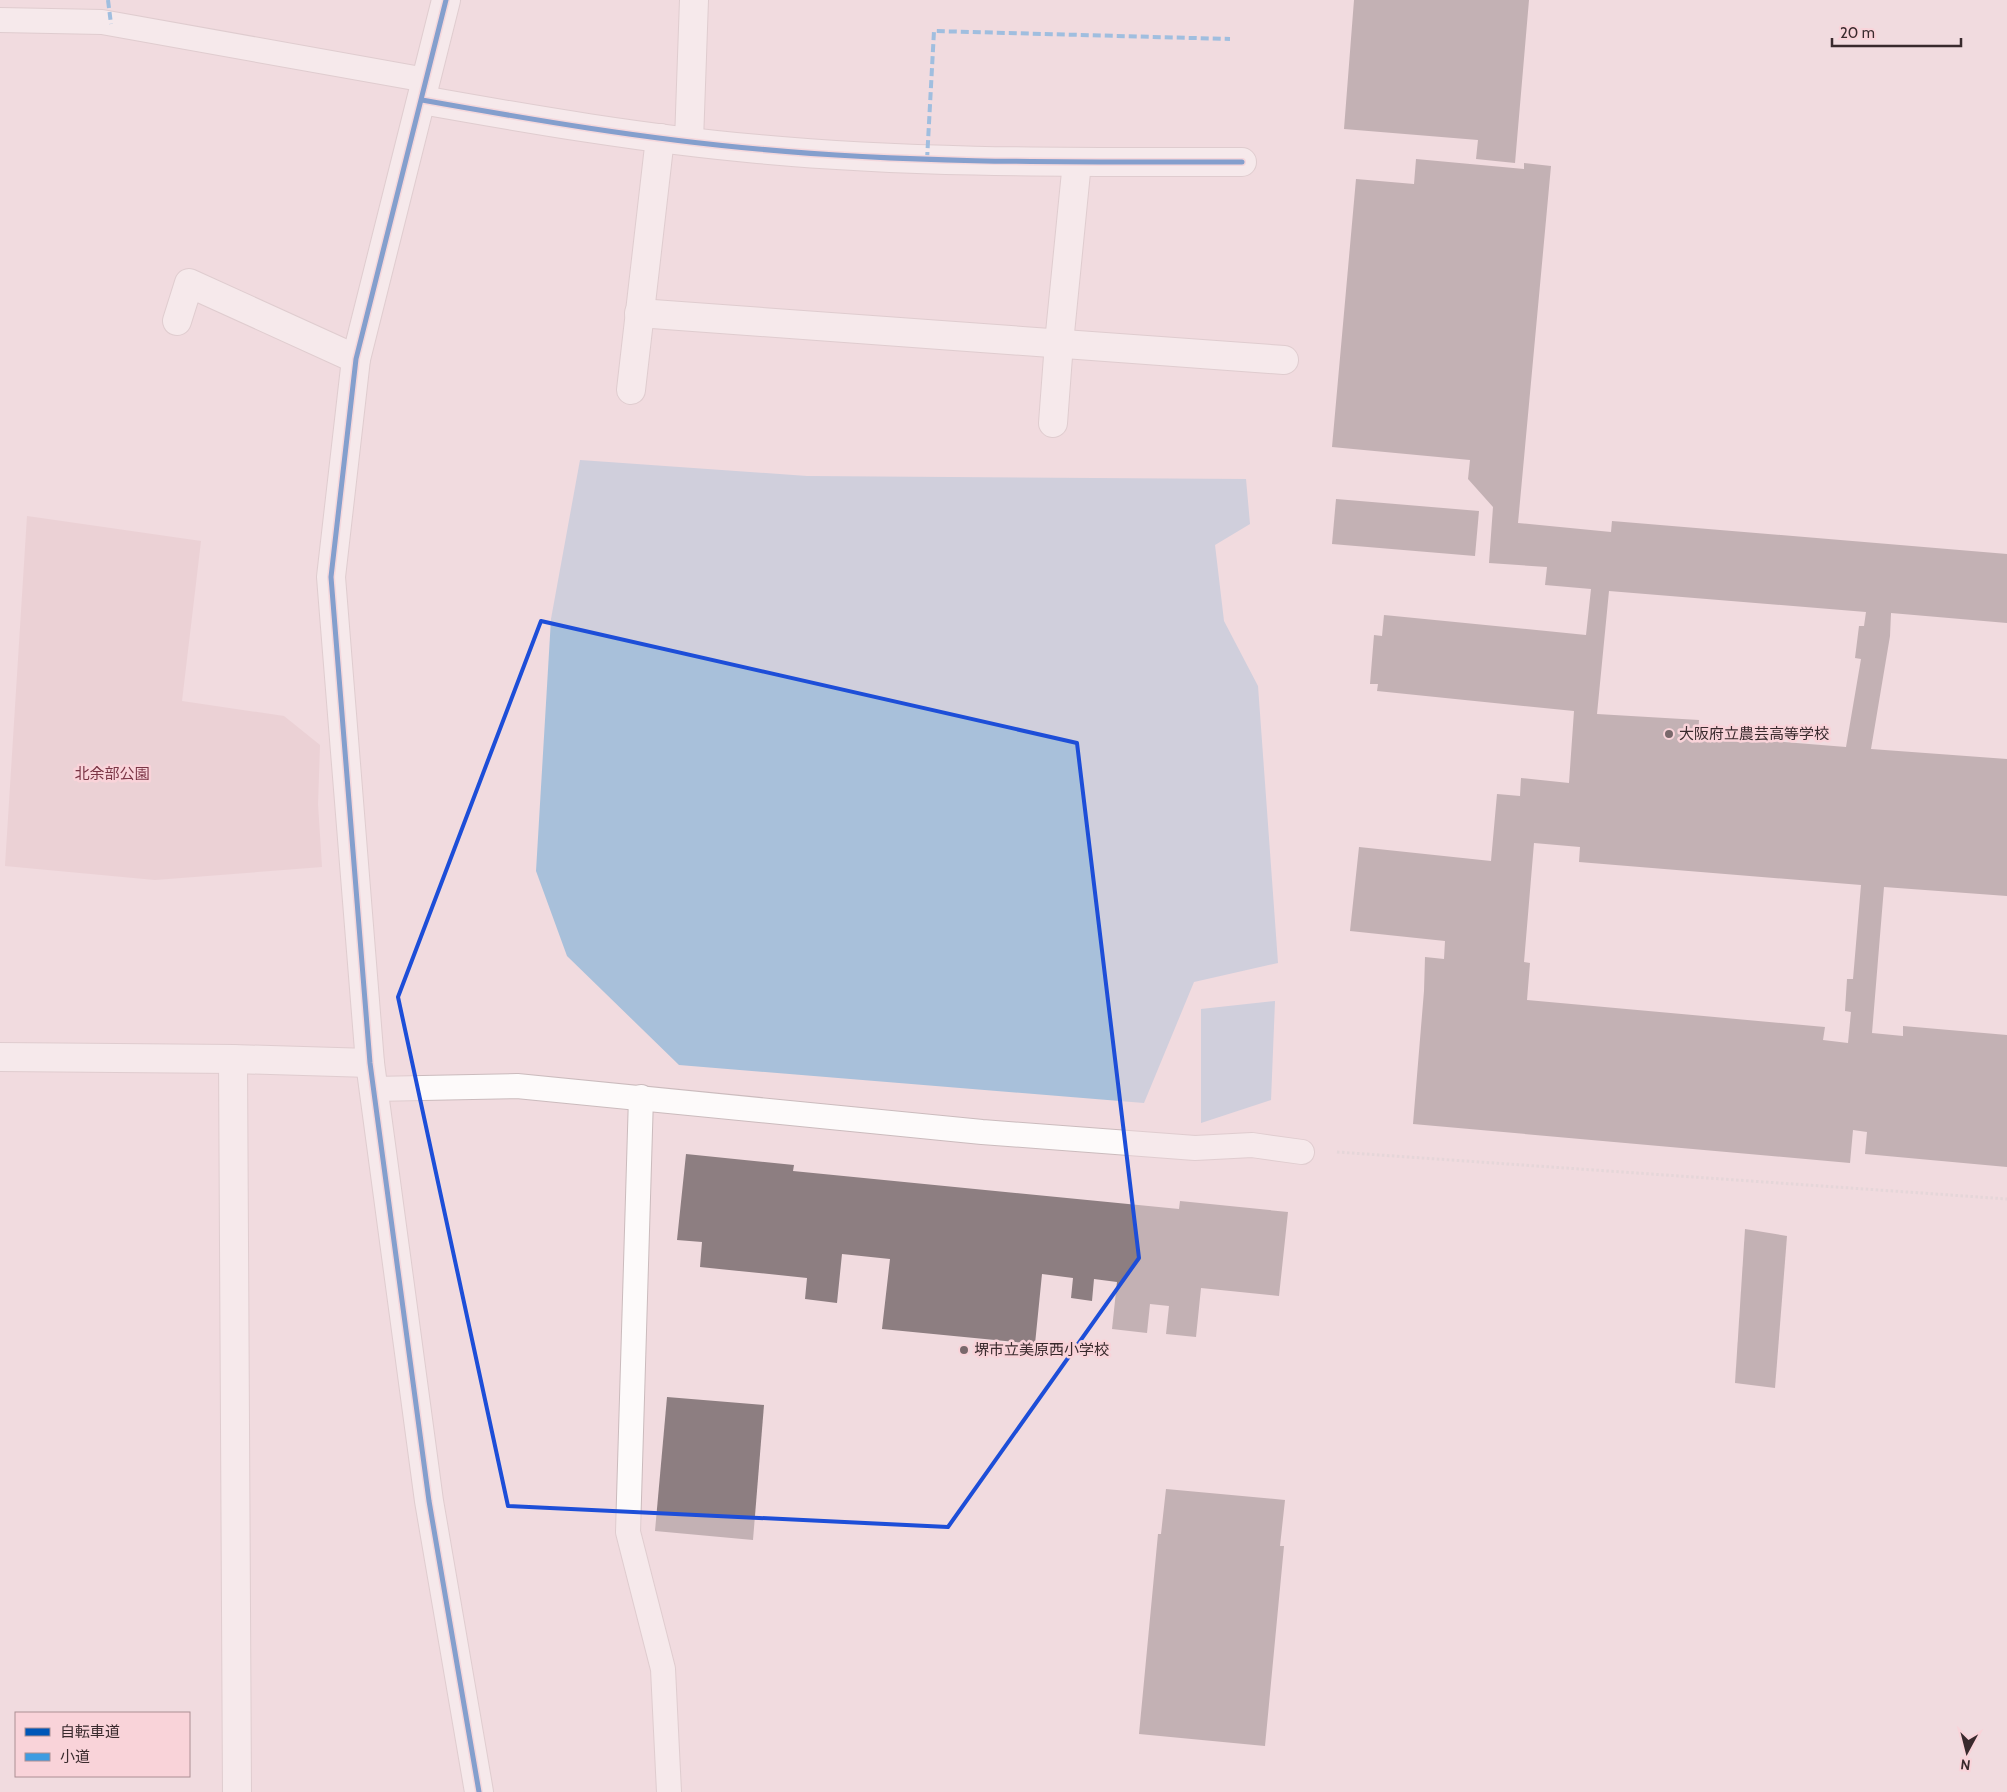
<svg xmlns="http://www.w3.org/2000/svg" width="2007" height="1792" font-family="Cabin,'Noto Sans JP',sans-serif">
<rect width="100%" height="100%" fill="#f1dbdf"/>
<path fill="#e4c5ca" d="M27,516L201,541L182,701L284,716L320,745L318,804L322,867L155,880L5,866Z"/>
<g fill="#a8c0da">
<path d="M580,460L807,476L1246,479L1250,524L1215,545L1224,621L1258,686L1278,963L1194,982L1144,1103L679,1065L567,956L536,871L551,619Z"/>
<path d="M1275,1001L1271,1100L1201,1123V1009Z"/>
</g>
<g fill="#8d7e81" fill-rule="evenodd">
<path d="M1354,0H1529L1515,163L1476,159L1478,140L1344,129Z"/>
<path d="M1416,159L1524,169V163L1551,166L1518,523L1611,532L1612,521L2007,554V623L1891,613L1890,636L1871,749L2007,759V896L1884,887L1872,1033L1903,1036V1026L2007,1035V1167L1865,1154L1867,1132L1853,1130L1850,1163L1413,1124L1424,991L1425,957L1444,959L1445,941L1350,931L1359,847L1491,861L1497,794L1520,796L1521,778L1569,783L1574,711L1377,691L1378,684H1370L1374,635L1382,636L1384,615L1586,635L1591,589L1545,585L1547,567L1489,563L1493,507L1468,479L1470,460L1332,447L1356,179L1414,184ZM1609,591L1866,612L1864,626H1859L1855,658L1861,659L1846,747L1698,735L1699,720L1597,714ZM1534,843L1580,847L1579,862L1861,885L1853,979H1847L1845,1011L1851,1012L1848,1043L1823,1040L1825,1027L1527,1000L1530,963L1524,962Z"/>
<path d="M1336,499L1479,511L1475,556L1332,544Z"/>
<path d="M686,1154L794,1165L793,1171L1179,1209L1180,1201L1288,1212L1279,1296L1201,1288L1196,1337L1166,1334L1169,1306L1150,1304L1147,1333L1112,1329L1117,1282L1094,1279L1092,1301L1071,1298L1073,1278L1042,1274L1035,1344L882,1329L890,1259L842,1254L837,1303L805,1299L807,1278L700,1267L702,1242L677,1240Z"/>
<path d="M1745,1229L1787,1236L1775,1388L1735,1383Z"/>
<path d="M667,1397L764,1405L753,1540L655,1531Z"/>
<path d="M1166,1489L1285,1500L1280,1546H1284L1265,1746L1139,1734L1158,1534H1161Z"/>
</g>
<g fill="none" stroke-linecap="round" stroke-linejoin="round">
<defs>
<g id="service">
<path d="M0,20L102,22L426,80"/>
<path d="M373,1089L517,1086L982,1132L1195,1148L1252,1145L1302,1152"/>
<path d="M641,1097L628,1532L663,1669L669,1792"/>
</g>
<g id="minor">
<path d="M446,0L356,359L331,577L370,1063L429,1501L479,1792"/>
<path d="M422,100C534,120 645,139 758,149C919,164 1081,162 1242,162"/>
<path d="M689,141L694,0"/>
<path d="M639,313L1284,360"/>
<path d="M177,321L189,283L356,359"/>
<path d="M631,390L660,138"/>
<path d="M1053,423L1059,343L1077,162"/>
<path d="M0,1057L233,1059L370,1063"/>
<path d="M233,1059L237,1792"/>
</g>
</defs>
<use href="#service" stroke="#cbbbbd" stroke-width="26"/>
<use href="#minor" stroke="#cbbbbd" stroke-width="30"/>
<path stroke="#d8d1d2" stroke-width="3" stroke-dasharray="2.5 2.5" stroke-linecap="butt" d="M1337,1152L2007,1199"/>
<use href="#service" stroke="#fdfafa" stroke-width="24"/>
<use href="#minor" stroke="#fdfafa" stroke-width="28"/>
<g stroke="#3e9ce1" stroke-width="4" stroke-dasharray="8 4" stroke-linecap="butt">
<path d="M108,0L111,24"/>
<path d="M927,160L934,31L1230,39"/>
</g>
<defs>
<g id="cycleway">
<path d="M446,0L356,359L331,577L370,1063L429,1501L479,1792"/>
<path d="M422,100C534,120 645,139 758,149C919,164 1081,162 1242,162"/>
</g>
</defs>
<use href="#cycleway" stroke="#f9d3d9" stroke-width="8"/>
<use href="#cycleway" stroke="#0057b8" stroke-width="5"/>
</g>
<path d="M0 0H2007V1792H0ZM541,621L1077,743L1139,1258L948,1527L508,1506L398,997Z" fill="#f1dbdf" fill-opacity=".55" fill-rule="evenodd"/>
<path fill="none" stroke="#1d4ed8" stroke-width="4" stroke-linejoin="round" d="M541,621L1077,743L1139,1258L948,1527L508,1506L398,997Z"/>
<g fill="#79686b" stroke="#f9d3d9" stroke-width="2">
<circle cx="1669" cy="734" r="5"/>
<circle cx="964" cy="1350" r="5"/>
</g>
<g text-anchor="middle" stroke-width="5" stroke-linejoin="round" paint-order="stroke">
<g font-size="15" fill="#392a2d" stroke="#f9d3d9" text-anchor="start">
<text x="1679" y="739">大阪府立農芸高等学校</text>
<text x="974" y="1355">堺市立美原西小学校</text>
</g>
<g font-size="15" fill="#7b3545" stroke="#f9d3d9">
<text x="112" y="779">北余部公園</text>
</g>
</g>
<rect x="15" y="1712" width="175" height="65" fill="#f9d3d9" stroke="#ac8f94"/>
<rect x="25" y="1728" width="25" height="8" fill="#0057b8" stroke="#ac8f94"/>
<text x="60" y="1737" font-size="15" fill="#392a2d">自転車道</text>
<rect x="25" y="1753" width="25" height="8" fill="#3e9ce1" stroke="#ac8f94"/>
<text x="60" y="1762" font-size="15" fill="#392a2d">小道</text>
<g transform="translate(1967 1752) rotate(187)" stroke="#f9d3d9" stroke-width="4" paint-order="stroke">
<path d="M0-4L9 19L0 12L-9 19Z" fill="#392a2d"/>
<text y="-8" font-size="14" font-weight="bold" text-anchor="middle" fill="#392a2d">N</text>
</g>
<path d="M1832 38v8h129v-8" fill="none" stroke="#392a2d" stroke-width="2.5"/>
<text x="1840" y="38" font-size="15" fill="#392a2d" stroke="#f9d3d9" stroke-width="4" paint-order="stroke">20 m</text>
</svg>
